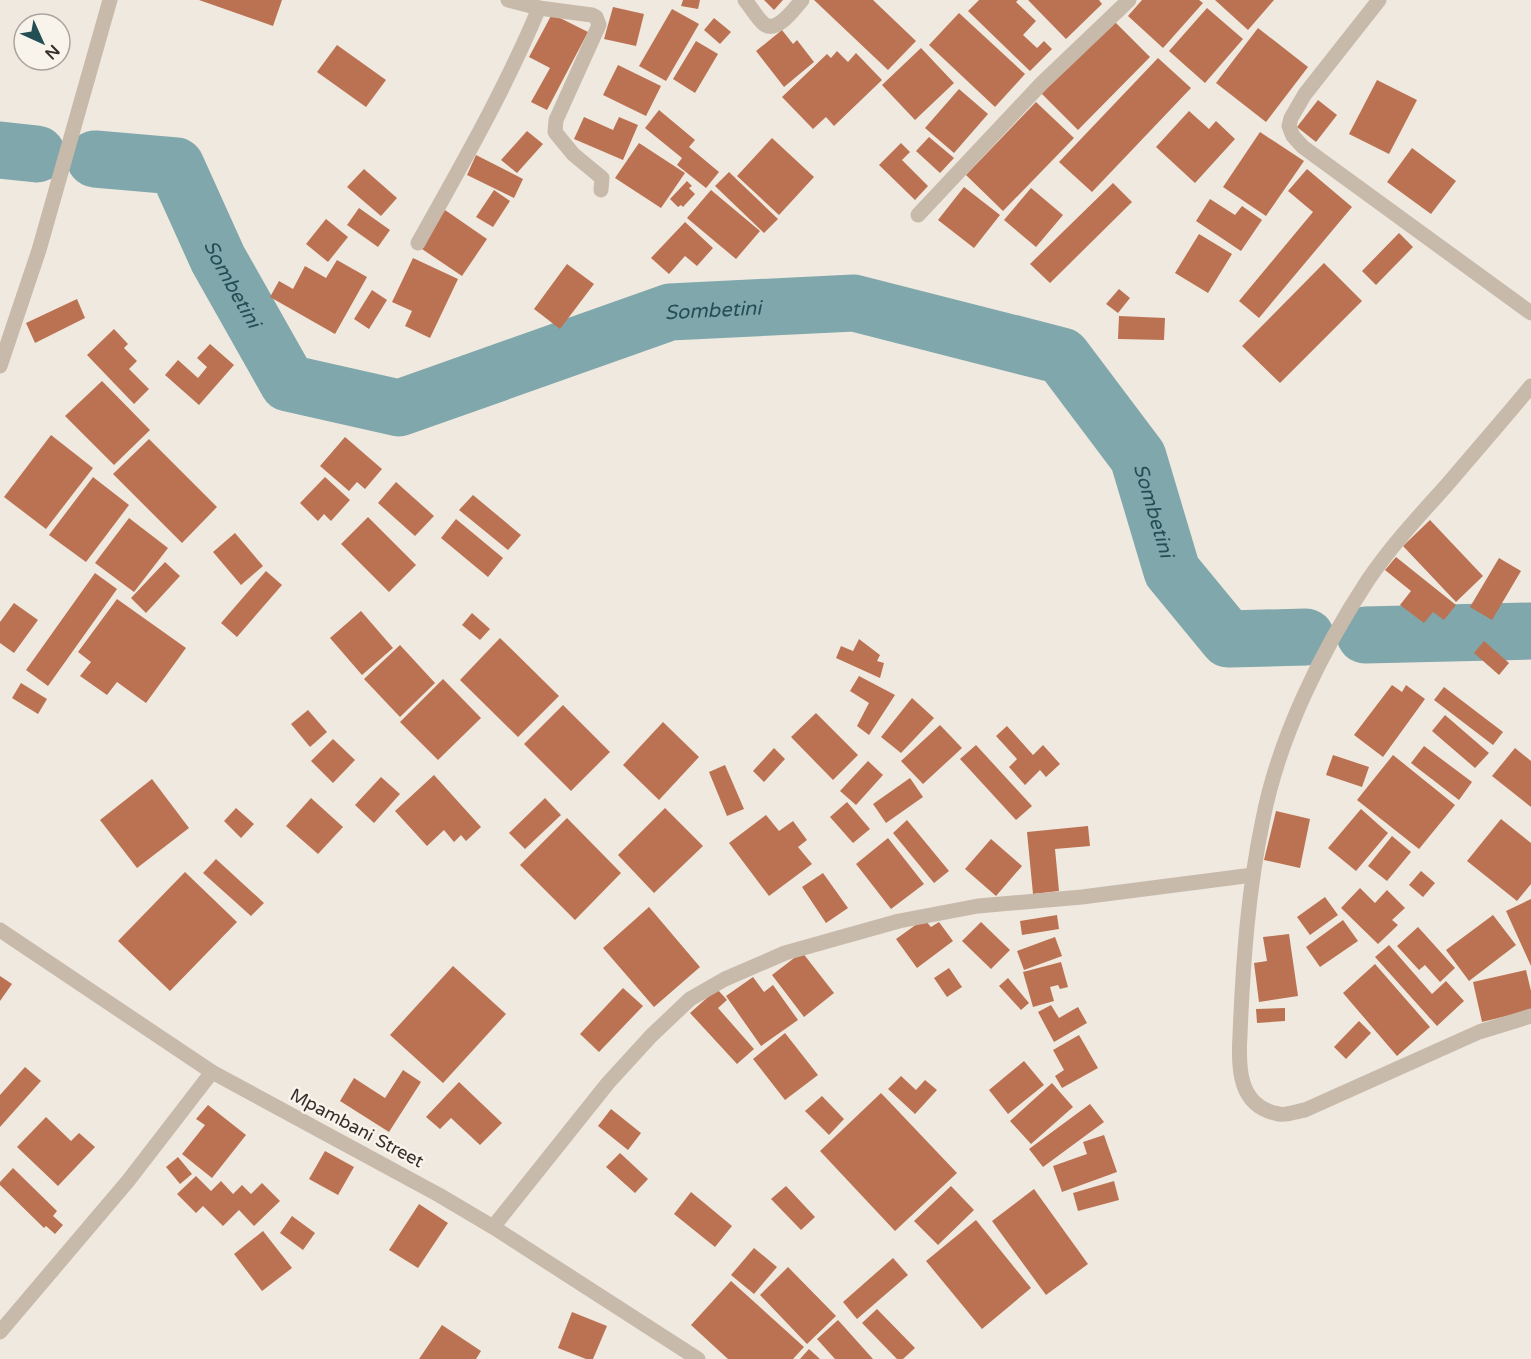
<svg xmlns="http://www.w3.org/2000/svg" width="1531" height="1359" font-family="'Varela Round',sans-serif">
<rect width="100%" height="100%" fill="#f0e9df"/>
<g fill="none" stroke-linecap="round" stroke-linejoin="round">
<g stroke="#80a7ab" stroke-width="57">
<path d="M0,150L37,154"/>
<path id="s1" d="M95,159L176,166L218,259L288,383L399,408L670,312L854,303L1062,356L1138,457L1172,571L1228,639L1306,637"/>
<path d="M1365,635L1531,631"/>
</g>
</g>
<g fill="#bb7252">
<path d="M199,0H282L273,26Z"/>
<path d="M683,0H700L698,9L681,6Z"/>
<path d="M764,0H783L774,10Z"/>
<path d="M814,0H873L916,41L888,70Z"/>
<path d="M979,0H1018L1016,2L1036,21L1023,35L1037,48L1044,41L1052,49L1030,71L968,11Z"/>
<path d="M1028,0H1099L1102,4L1066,39Z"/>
<path d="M1142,0H1199L1203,3L1163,48L1128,16Z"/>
<path d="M1215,0H1274L1248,30Z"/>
<path d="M613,7L644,14L636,46L604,39Z"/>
<path d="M1207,8L1243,39L1205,83L1169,51Z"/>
<path d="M672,9L699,24L666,81L639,66Z"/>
<path d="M959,13L1025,74L995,107L929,45Z"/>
<path d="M552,14L588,32L547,110L531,102L550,68L529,57Z"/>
<path d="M714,18L731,32L720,44L704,30Z"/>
<path d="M1113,20L1150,57L1078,130L1041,93Z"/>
<path d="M1258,28L1308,67L1266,122L1216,83Z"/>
<path d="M782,30L793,44L797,40L814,62L784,87L756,51Z"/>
<path d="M696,41L718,54L695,93L673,79Z"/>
<path d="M337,45L386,80L366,107L317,72Z"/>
<path d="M921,48L954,83L915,120L882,85Z"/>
<path d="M837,51L848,62L856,53L882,80L834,126L826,117L813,129L782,97L827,54L831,58Z"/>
<path d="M1158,58L1191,88L1092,192L1059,162Z"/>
<path d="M618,65L661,86L646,116L603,95Z"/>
<path d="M1377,80L1417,100L1389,154L1349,134Z"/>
<path d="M959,89L988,114L954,153L925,128Z"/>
<path d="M1318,100L1337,115L1316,142L1297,127Z"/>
<path d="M1036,102L1074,138L1003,211L966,175Z"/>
<path d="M659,110L695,140L689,147L719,172L706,188L677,165L682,158L645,128Z"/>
<path d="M1189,111L1209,129L1216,121L1235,139L1195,183L1156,147Z"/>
<path d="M584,117L613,130L619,117L638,125L623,160L574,139Z"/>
<path d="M527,131L543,144L517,173L501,160Z"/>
<path d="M1260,132L1304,161L1266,216L1223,187Z"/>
<path d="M929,137L954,158L940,173L916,151Z"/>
<path d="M772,138L814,177L779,215L737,176Z"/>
<path d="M639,143L685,173L661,208L615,178Z"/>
<path d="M901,143L910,152L902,160L928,186L915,200L879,165Z"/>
<path d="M1412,148L1456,181L1431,214L1387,182Z"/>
<path d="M476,155L523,179L514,198L467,175Z"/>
<path d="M364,169L397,198L381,216L347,187Z"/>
<path d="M1307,169L1352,207L1259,318L1239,301L1313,212L1288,191Z"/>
<path d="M729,172L778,219L764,233L715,186Z"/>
<path d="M687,181L692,186L689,188L695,194L683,207L681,205L678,207L670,199Z"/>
<path d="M1113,183L1132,202L1050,283L1030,264Z"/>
<path d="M964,187L1000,215L974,248L938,220Z"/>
<path d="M1031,188L1063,215L1036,247L1004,220Z"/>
<path d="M494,190L510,201L493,227L476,217Z"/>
<path d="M711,190L760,231L736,259L687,218Z"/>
<path d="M1210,199L1235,215L1242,206L1262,220L1241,251L1196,221Z"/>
<path d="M359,208L390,230L378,247L347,225Z"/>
<path d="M445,210L487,239L462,276L419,247Z"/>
<path d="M326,219L348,237L328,262L306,244Z"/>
<path d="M685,222L713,248L697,266L685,256L669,274L651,258Z"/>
<path d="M1399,233L1413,247L1376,285L1362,271Z"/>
<path d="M1199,234L1232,254L1208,293L1175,273Z"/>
<path d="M413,258L458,279L430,338L405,326L412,311L392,302Z"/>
<path d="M337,260L367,277L335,334L270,297L279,281L293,289L305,266L326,278Z"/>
<path d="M1324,263L1362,301L1280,383L1242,346Z"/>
<path d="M567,264L594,284L560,329L534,309Z"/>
<path d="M1119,289L1130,298L1118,313L1106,304Z"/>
<path d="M372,290L387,300L369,329L354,319Z"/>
<path d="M77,299L85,318L35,343L26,323Z"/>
<path d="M1119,316L1165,318L1164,340L1118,339Z"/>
<path d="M114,329L128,344L124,348L137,361L129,369L149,389L134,404L87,355Z"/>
<path d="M210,344L234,365L199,405L165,375L178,360L198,378L207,367L197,358Z"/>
<path d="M102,381L150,430L114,465L65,416Z"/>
<path d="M51,435L93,468L46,529L4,497Z"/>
<path d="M345,437L382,469L365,489L357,482L349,491L320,466Z"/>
<path d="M149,439L217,507L182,543L113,474Z"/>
<path d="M93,477L129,505L86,562L49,535Z"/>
<path d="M325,477L350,500L331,521L324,514L318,521L300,503Z"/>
<path d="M396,482L434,516L415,536L378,503Z"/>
<path d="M473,495L521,535L508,550L459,510Z"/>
<path d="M368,517L416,565L389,592L341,544Z"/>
<path d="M129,518L168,548L134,592L95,563Z"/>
<path d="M456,519L503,558L488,577L441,538Z"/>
<path d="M1430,520L1483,576L1456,602L1403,546Z"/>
<path d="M235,533L263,566L241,585L213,552Z"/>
<path d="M1396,557L1456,605L1444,620L1433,612L1424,623L1400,605L1411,591L1385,570Z"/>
<path d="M1499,558L1521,571L1492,620L1470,607Z"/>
<path d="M165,562L180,576L146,613L131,598Z"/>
<path d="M266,571L282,585L237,637L221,623Z"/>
<path d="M95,573L117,589L48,686L26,670Z"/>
<path d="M117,599L186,648L146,703L117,682L107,695L80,676L91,662L78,652Z"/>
<path d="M14,603L38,620L14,653L0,643V622Z"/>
<path d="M361,611L393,648L362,675L330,638Z"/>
<path d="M472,613L490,629L480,640L462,625Z"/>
<path d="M500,638L559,696L518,737L460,680Z"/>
<path d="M859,639L880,655L877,661L884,663L880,678L836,658L841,646L853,651Z"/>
<path d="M1484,641L1509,663L1499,675L1474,653Z"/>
<path d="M400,645L435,683L400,717L364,679Z"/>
<path d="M859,676L895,695L869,735L857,726L869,703L850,691Z"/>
<path d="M443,679L481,718L438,760L400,722Z"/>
<path d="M21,683L47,699L38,714L12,698Z"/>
<path d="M1392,685L1402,692L1406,685L1425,699L1383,757L1354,735Z"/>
<path d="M1444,687L1503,732L1493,745L1434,700Z"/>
<path d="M912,698L934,718L901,753L881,737Z"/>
<path d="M563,705L610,752L571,791L524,744Z"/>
<path d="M308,710L327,732L310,747L291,724Z"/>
<path d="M816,713L858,755L833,780L791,737Z"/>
<path d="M1445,715L1489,753L1475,768L1432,731Z"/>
<path d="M663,722L699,757L659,800L623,765Z"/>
<path d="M940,725L962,748L923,784L901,761Z"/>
<path d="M1007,726L1033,755L1043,745L1060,764L1046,777L1040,770L1025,785L1009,767L1017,759L996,736Z"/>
<path d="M333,739L355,760L333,783L311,761Z"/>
<path d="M976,745L1032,806L1016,820L960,759Z"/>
<path d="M1424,746L1472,782L1459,800L1411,763Z"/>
<path d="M774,748L785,759L764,782L753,771Z"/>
<path d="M1515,748L1531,761V807L1492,776Z"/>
<path d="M1333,755L1369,767L1362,787L1326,775Z"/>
<path d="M1393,755L1455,805L1419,849L1357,800Z"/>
<path d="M868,761L883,775L856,805L840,791Z"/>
<path d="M725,765L744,809L727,816L709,772Z"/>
<path d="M434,775L481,827L466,841L461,835L454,842L444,830L427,846L395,811Z"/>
<path d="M381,777L400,794L374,823L355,805Z"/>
<path d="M910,778L923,797L886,823L873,804Z"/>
<path d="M152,779L189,828L137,868L100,820Z"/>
<path d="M311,798L343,827L318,854L286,826Z"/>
<path d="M545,798L561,815L525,849L509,833Z"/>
<path d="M847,802L870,829L853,843L830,817Z"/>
<path d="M236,808L254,824L241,838L224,821Z"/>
<path d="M665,808L703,846L654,893L618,855Z"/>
<path d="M1361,809L1388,833L1356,871L1328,848Z"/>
<path d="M1276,811L1310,819L1300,868L1264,860Z"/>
<path d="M766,815L779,831L793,821L807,840L798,847L812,864L769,896L729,843Z"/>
<path d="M567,818L621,873L575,920L520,865Z"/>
<path d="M1501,819L1531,843V884L1517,901L1467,861Z"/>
<path d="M907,820L949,871L934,883L893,833Z"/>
<path d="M1088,826L1090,846L1055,849L1059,891L1033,894L1027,832Z"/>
<path d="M1392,836L1411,852L1387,881L1368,866Z"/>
<path d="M888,838L924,884L891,909L856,864Z"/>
<path d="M991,839L1022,866L996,896L965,869Z"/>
<path d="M216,859L264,903L251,916L203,873Z"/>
<path d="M1421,871L1435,883L1423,897L1409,885Z"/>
<path d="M185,872L237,922L170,991L118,941Z"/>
<path d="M823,873L848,908L826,923L802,887Z"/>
<path d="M1360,888L1375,903L1387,890L1405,908L1392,920L1398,925L1378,944L1341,908Z"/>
<path d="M1325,897L1338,915L1310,935L1297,917Z"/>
<path d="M1531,899V966L1506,911Z"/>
<path d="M649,907L700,967L654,1007L603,948Z"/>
<path d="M1057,915L1059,929L1022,935L1020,921Z"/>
<path d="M1493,915L1516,945L1469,981L1446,950Z"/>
<path d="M924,919L931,927L939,922L953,941L917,968L896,939Z"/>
<path d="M1343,920L1358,941L1320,967L1306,947Z"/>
<path d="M981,922L1010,950L991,969L962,941Z"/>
<path d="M1418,927L1455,968L1440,982L1425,965L1419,970L1397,946Z"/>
<path d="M1289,934L1298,996L1259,1002L1254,963L1267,961L1263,937Z"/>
<path d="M1055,937L1062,956L1024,970L1017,951Z"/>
<path d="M1389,945L1432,994L1446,981L1464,1001L1437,1026L1375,957Z"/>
<path d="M802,952L834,993L804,1017L772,975Z"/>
<path d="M1061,962L1068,987L1060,989L1058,985L1050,987L1054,1001L1033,1007L1023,972Z"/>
<path d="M1375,964L1430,1027L1397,1056L1343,993Z"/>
<path d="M453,966L506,1014L443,1083L390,1035Z"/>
<path d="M949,968L962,987L947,997L934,978Z"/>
<path d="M1526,970L1531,991V1010L1482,1022L1473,982Z"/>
<path d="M0,976L12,984L0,1001Z"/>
<path d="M753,977L764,992L773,985L798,1020L761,1046L726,996Z"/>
<path d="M1008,978L1029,1003L1021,1010L999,986Z"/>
<path d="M623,988L643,1006L599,1052L580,1034Z"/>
<path d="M717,989L727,1000L718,1008L754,1049L737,1064L690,1013Z"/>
<path d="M1051,1005L1059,1018L1078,1007L1087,1023L1054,1042L1038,1012Z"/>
<path d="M1285,1008V1021L1257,1023L1256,1009Z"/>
<path d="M1359,1021L1371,1033L1346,1059L1334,1047Z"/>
<path d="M785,1033L818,1075L785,1100L753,1059Z"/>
<path d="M1079,1035L1098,1068L1062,1088L1055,1076L1064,1070L1053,1050Z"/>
<path d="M1024,1061L1044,1085L1008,1114L989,1090Z"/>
<path d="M25,1067L41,1081L0,1127V1095Z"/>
<path d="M403,1070L421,1082L389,1132L340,1101L354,1078L385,1098Z"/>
<path d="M901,1076L916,1090L925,1080L937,1090L915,1114L888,1089Z"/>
<path d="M459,1082L502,1123L480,1145L451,1118L440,1129L426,1117Z"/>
<path d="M1052,1083L1073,1107L1031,1144L1010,1121Z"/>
<path d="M881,1093L957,1173L895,1231L820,1151Z"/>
<path d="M822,1096L844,1119L829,1135L805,1111Z"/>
<path d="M1090,1104L1104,1122L1043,1167L1029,1149Z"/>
<path d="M208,1105L246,1135L212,1178L182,1154L205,1125L196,1119Z"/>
<path d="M611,1109L641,1133L628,1150L598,1126Z"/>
<path d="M46,1117L71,1141L79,1133L95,1147L58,1186L17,1147Z"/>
<path d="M1104,1135L1117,1172L1062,1192L1053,1166L1087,1154L1083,1142Z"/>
<path d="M325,1151L354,1167L338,1195L309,1179Z"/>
<path d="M620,1153L648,1179L635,1193L606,1167Z"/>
<path d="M178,1157L192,1174L180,1184L166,1167Z"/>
<path d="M13,1168L57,1211L53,1216L63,1225L55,1234L46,1226L44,1228L0,1185V1182Z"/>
<path d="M196,1176L211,1191L221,1181L233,1194L242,1185L251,1194L262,1183L280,1201L254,1226L239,1210L223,1226L203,1206L196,1213L177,1194Z"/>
<path d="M1114,1181L1119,1200L1078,1211L1073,1193Z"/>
<path d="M786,1186L815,1217L801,1230L771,1199Z"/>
<path d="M951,1186L974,1210L938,1245L914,1221Z"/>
<path d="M1034,1189L1088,1264L1046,1295L992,1221Z"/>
<path d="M691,1192L732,1226L715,1247L674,1214Z"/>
<path d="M419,1204L448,1223L418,1268L389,1250Z"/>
<path d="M292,1216L315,1233L303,1250L280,1233Z"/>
<path d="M976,1220L1031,1288L982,1329L926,1261Z"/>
<path d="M263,1231L292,1268L262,1291L234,1254Z"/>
<path d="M754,1248L777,1267L754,1294L731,1275Z"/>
<path d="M893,1258L908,1275L857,1319L843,1302Z"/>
<path d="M788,1267L836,1316L807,1344L760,1295Z"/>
<path d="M731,1281L804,1347L793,1359H728L691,1325Z"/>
<path d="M877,1309L915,1348L903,1359H897L862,1323Z"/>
<path d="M572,1312L607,1326L593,1359H586L558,1348Z"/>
<path d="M838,1320L873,1359H835L817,1339Z"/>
<path d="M442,1325L481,1351L476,1359H419Z"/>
<path d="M809,1349L820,1359H800Z"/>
</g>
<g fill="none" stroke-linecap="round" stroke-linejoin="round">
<g stroke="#c8baab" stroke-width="15">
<path d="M508,0L539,8L592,15L596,17L599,25L556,120L555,132L573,154L602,178L601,190"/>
<path d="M745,0C751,7 757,18 764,24C777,34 794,9 802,0"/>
<path d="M1379,0L1305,94L1291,118L1289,126L1293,136L1303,147L1531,313"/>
<path d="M918,215L1041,84L1129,0"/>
<path d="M418,243C461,166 505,90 539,8"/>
<path d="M0,366L39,250L110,0"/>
<path d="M1531,386C1503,420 1474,453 1446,486C1419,516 1391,546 1368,580C1322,650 1279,737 1263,819C1248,890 1243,962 1240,1035C1238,1067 1238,1107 1279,1114C1286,1116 1297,1111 1305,1110L1479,1032L1531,1016"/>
<path d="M0,930L212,1072L439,1195L493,1227L698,1359"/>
<path d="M493,1227L608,1083L651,1036L690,999L725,979L785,953L899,921L978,906L1082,897L1253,875"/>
<path d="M0,1332L128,1181L212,1072"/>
</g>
</g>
<g text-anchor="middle" stroke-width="5" stroke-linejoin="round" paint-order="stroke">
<g font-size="18" fill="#362e2a" stroke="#f8f3eb">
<text transform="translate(357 1128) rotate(28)" y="6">Mpambani Street</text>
</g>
<g font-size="20" font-style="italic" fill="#234e54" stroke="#f8f3eb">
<text dy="7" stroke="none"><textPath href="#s1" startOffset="212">Sombetini</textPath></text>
<text dy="7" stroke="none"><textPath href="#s1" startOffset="770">Sombetini</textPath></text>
<text dy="7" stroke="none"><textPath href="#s1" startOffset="1308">Sombetini</textPath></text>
</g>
</g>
<g transform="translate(42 42) rotate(135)"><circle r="28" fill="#f8f3eb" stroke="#aaa49e" stroke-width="1.5"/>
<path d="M0-4.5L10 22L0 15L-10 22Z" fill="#234e54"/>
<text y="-9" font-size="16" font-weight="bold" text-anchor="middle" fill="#362e2a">N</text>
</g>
</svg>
